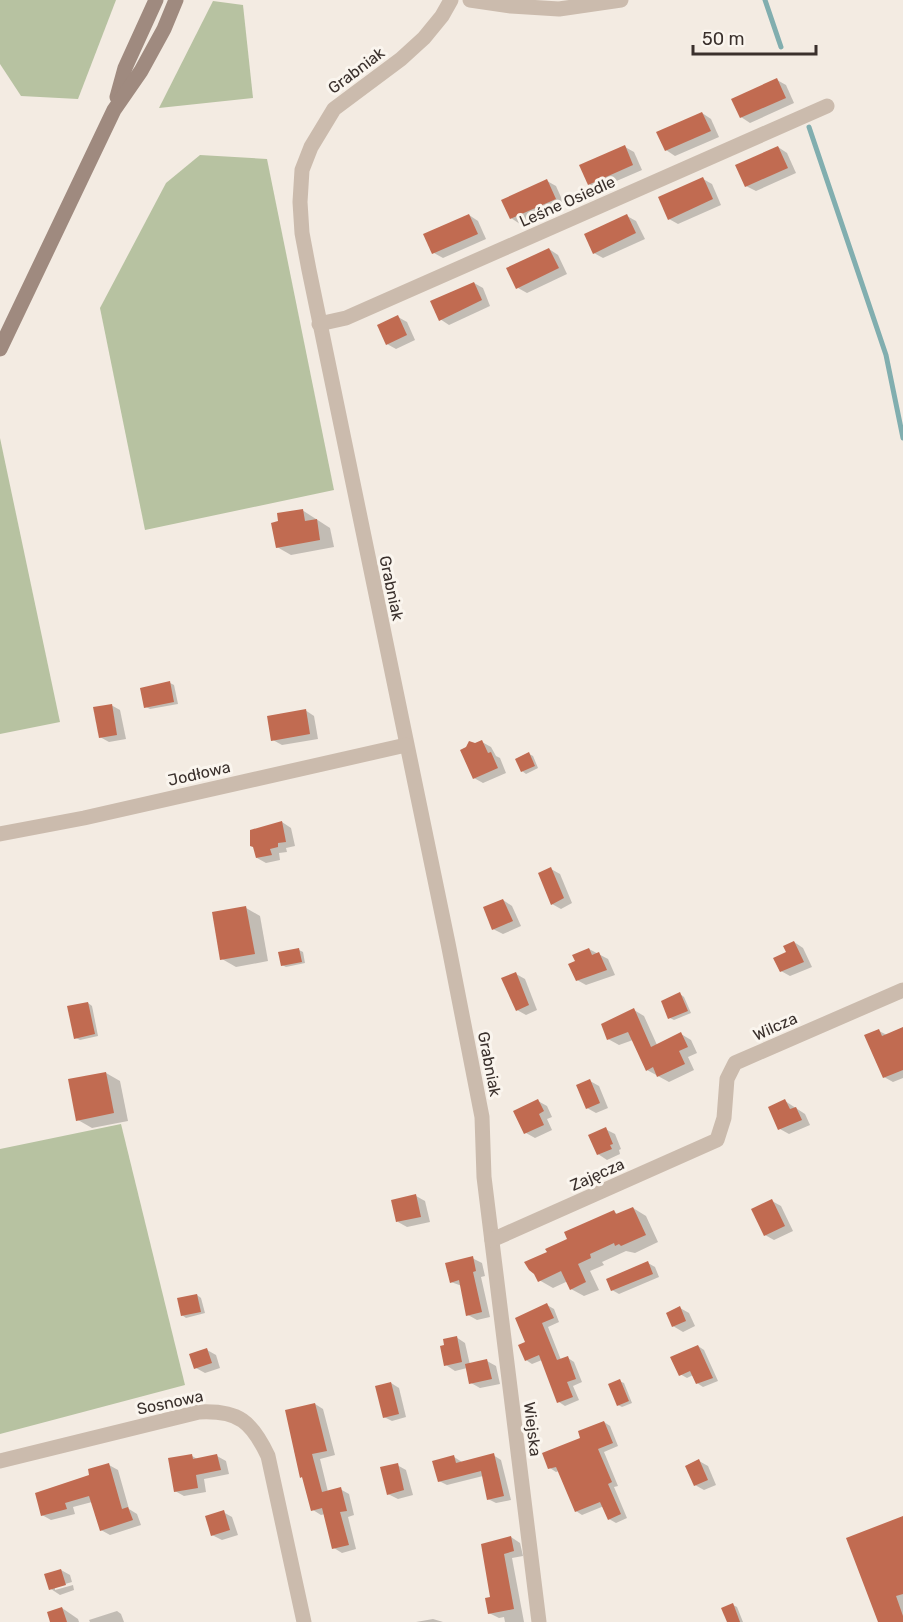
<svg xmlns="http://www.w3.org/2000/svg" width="903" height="1622" font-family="Rubik,sans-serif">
<rect width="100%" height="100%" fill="#f3ebe2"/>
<g fill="#b7c2a1">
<path d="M0,0H116L78,99L21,96L0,64Z"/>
<path d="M213,1L243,5L253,98L159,108Z"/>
<path d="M200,155L267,159L334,490L145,530L100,308L166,183Z"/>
<path d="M0,438L60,722L0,734Z"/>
<path d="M121,1124L185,1385L0,1434V1149Z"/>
</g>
<g fill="#0003">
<path d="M777,80L786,85L794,103L750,123L741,117Z"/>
<path d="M702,113L711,119L719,137L675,156L666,150Z"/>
<path d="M625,147L634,152L642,170L598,189L589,184Z"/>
<path d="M778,147L787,153L796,173L756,191L746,186Z"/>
<path d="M703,179L712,184L721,205L678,224L669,219Z"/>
<path d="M547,181L556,186L564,204L520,224L511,218Z"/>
<path d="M469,215L478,221L486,239L443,258L434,253Z"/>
<path d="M627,216L636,221L645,239L603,258L594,253Z"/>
<path d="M549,249L558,255L567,274L527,293L518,288Z"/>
<path d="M474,283L483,288L490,306L449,325L440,319Z"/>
<path d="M398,317L407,322L415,340L396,349L387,344Z"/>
<path d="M302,510L330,528L334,547L291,555L277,547Z"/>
<path d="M170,683L174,685L178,704L150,709L146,707Z"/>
<path d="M111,705L120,710L126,739L109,742L100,737Z"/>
<path d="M305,710L314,716L318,739L282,745L273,740Z"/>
<path d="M482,742L491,747L496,756L500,758L506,773L483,783L474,778L475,745Z"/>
<path d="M529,754L533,756L538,768L526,774L522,771Z"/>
<path d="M282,822L291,828L295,846L286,848L287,852L279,853L280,860L266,863L257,858Z"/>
<path d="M551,869L560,874L572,903L561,909L552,904Z"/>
<path d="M503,900L512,906L521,926L503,934L493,929Z"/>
<path d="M246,908L260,916L268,961L236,967L222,959Z"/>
<path d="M794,942L803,948L812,967L790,976L781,971Z"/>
<path d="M589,949L608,959L615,975L586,985L577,980V962Z"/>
<path d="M299,950L303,952L305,963L286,967L282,965Z"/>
<path d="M516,974L525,979L537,1010L526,1015L517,1010Z"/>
<path d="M680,994L684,997L691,1013L674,1020L670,1018Z"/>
<path d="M88,1003L92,1006L98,1036L80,1040L76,1038Z"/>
<path d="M634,1010L644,1016L657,1045L681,1034L691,1040L697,1053L688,1057L694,1070L669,1082L647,1070L633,1040L619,1045L608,1039Z"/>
<path d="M879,1031L887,1035L903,1031V1078L893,1082L884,1077Z"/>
<path d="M106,1073L120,1081L128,1121L92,1128L78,1120Z"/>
<path d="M590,1081L599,1086L608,1108L596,1113L587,1108Z"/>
<path d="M538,1101L547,1106L552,1117L547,1119L552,1130L535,1138L526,1133Z"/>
<path d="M785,1101L805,1114L810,1125L789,1134L780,1129Z"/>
<path d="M605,1129L615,1134L621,1149L619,1150L620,1154L607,1160L598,1154Z"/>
<path d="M416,1196L425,1201L430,1222L407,1227L398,1222Z"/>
<path d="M772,1201L781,1206L793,1231L774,1240L765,1235Z"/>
<path d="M633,1208L646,1216L658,1242L635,1253L626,1251L602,1262L604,1265L590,1271L599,1290L584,1296L571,1289L568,1281L553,1288L539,1280L549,1253L614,1212L619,1215Z"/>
<path d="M472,1258L482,1263L485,1276L481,1277L490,1317L477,1320L468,1315L462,1286L451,1282Z"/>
<path d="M648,1263L655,1267L659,1277L619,1294L612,1290Z"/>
<path d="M197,1295L201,1298L205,1313L186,1318L182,1315Z"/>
<path d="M547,1305L554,1309L559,1322L548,1327L561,1360L568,1358L574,1362L582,1382L573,1386L579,1400L565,1406L559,1402L542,1360L532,1364L526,1360L527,1343Z"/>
<path d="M680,1308L689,1313L695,1326L683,1332L673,1326L668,1314Z"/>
<path d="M456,1337L465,1343L470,1365L487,1361L496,1366L500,1384L480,1388L471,1383L467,1368L455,1371L446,1365V1346Z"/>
<path d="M698,1346L704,1350L718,1381L703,1387L697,1383L693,1375L687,1378L680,1374Z"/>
<path d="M207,1350L216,1355L220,1368L205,1373L196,1368Z"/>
<path d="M619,1381L624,1383L632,1403L622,1407L618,1405Z"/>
<path d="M391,1383L399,1388L406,1417L392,1421L384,1417Z"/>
<path d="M315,1404L323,1409L335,1455L320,1459L328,1492L340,1489L349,1494L354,1515L348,1517L356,1549L342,1553L334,1548L325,1514L321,1515L313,1510L294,1450Z"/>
<path d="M604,1422L610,1426L618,1446L604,1452L618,1486L614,1487L627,1518L616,1523L609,1519L604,1506L582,1515L576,1511L559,1471L556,1472L550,1468L582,1439Z"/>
<path d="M493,1455L501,1460L511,1500L496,1503L488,1499L483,1476L447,1485L439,1481L454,1457L462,1462Z"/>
<path d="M192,1456L199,1460L217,1456L226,1461L229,1474L204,1479L206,1492L184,1496L175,1491Z"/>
<path d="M699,1461L708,1466L716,1485L704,1490L695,1485Z"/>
<path d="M109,1465L118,1470L129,1509L137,1514L141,1525L110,1535L101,1530L92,1502L73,1507L75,1514L51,1520L42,1515L91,1476Z"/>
<path d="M397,1465L406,1470L413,1495L398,1499L388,1494Z"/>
<path d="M223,1512L232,1517L238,1535L222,1540L212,1535Z"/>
<path d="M903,1518V1622H880Z"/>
<path d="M511,1537L520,1543L523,1556L512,1558L524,1622H505L504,1617L499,1618L489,1613L492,1598L482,1545Z"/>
<path d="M61,1570L70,1575L72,1582L55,1587V1590L73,1585L74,1590L60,1595L51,1589Z"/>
<path d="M733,1605L737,1607L743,1622H728Z"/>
<path d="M62,1608L78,1619L79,1622H52Z"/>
<path d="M117,1611L121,1614L124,1622H90L89,1620Z"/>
<path d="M433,1619L443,1622H416Z"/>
</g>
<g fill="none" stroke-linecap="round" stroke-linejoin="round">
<g stroke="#81aeaf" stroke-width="5">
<path d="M765,0L781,47"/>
<path d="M809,127L886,355L903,438"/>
</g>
</g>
<g fill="#c16b51">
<path d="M777,78L786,98L740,118L731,99Z"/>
<path d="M702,112L711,131L665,151L656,132Z"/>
<path d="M625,145L633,165L588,185L579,165Z"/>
<path d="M778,146L788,168L745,187L735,165Z"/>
<path d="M703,177L713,199L668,220L658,197Z"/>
<path d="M547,179L556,199L510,219L501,200Z"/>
<path d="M469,214L478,234L432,254L423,234Z"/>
<path d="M627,214L636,233L593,254L584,234Z"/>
<path d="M549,248L559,268L516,289L506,268Z"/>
<path d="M474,282L482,300L439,321L430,301Z"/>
<path d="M398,315L407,335L386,345L377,325Z"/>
<path d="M303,509L305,521L317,519L320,540L276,548L271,523L278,521L277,513Z"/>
<path d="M170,681L174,702L144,708L140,688Z"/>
<path d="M112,704L117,735L99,738L93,707Z"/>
<path d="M306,709L310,734L271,741L267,716Z"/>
<path d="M482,740L488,753L491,752L498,768L473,779L460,750L466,747L469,741L475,743Z"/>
<path d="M529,752L535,766L521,772L515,759Z"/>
<path d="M282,821L286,842L278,843V847L270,849L272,855L256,858L253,847L250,846V830Z"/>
<path d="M551,867L564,898L551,905L538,873Z"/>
<path d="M503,899L513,921L492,930L483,907Z"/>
<path d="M246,906L255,954L220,960L212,912Z"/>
<path d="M794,941L804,962L780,972L773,958L786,952L783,946Z"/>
<path d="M299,948L302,962L281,966L278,952Z"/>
<path d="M589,948L592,955L599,952L607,970L576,981L568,964L575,961L572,955Z"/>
<path d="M516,972L529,1005L516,1011L501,978Z"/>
<path d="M680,992L688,1011L668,1019L661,1001Z"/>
<path d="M88,1002L95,1034L74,1039L67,1006Z"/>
<path d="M634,1008L651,1047L681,1032L688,1047L679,1051L685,1064L657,1077L653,1067L646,1071L628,1032L607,1040L601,1024Z"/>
<path d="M903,1027V1070L883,1078L864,1035L879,1029L882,1036Z"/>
<path d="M106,1072L114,1113L76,1121L68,1079Z"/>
<path d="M590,1079L600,1103L586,1109L576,1085Z"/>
<path d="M538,1099L544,1111L539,1114L544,1125L524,1134L513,1111Z"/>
<path d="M785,1099L790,1109L796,1107L802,1120L778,1130L768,1107Z"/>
<path d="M606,1127L613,1144L610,1145L612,1149L597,1155L588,1135Z"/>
<path d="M416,1194L421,1217L396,1222L391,1200Z"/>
<path d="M772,1199L785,1226L764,1236L751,1209Z"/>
<path d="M633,1207L646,1235L621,1246L619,1244L615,1246L614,1243L590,1254L591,1258L578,1264L586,1282L570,1290L561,1271L538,1282L534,1274L529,1270L524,1262L547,1252L545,1249L567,1239L564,1232L614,1210L616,1214Z"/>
<path d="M473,1256L476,1271L473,1272L482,1312L466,1316L459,1280L450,1283L445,1263Z"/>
<path d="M648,1261L653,1274L611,1291L606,1279Z"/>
<path d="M197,1294L201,1312L181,1316L177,1298Z"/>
<path d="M547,1303L554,1318L542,1323L557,1360L568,1356L576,1379L567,1382L573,1397L557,1403L539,1355L525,1361L518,1345L525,1342L515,1318Z"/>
<path d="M680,1306L686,1321L672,1327L666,1313Z"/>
<path d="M457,1336L462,1362L444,1366L440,1346L444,1345L443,1339Z"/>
<path d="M698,1345L713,1378L696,1384L690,1371L679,1376L670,1357Z"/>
<path d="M207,1348L212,1363L194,1369L189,1354Z"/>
<path d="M487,1359L492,1379L469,1384L465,1364Z"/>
<path d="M620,1379L629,1401L617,1406L608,1384Z"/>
<path d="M391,1382L399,1414L383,1418L375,1386Z"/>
<path d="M315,1403L327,1451L312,1454L322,1492L341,1487L347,1511L340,1512L349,1545L332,1549L322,1508L311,1511L302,1477L300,1478L285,1410Z"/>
<path d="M604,1421L613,1443L598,1449L612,1482L608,1484L621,1514L608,1520L600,1502L575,1512L556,1467L548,1469L542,1453L580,1438L578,1431Z"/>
<path d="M494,1453L504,1496L487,1500L481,1471L438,1482L432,1461L454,1455L456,1463Z"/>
<path d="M192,1454L193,1459L217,1454L221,1470L196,1475L198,1488L174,1492L168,1458Z"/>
<path d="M699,1459L708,1480L694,1486L685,1466Z"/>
<path d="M109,1463L122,1509L128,1507L133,1520L100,1531L89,1496L65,1503L67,1509L41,1516L35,1493L89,1475L88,1469Z"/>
<path d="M398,1463L404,1490L387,1495L380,1467Z"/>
<path d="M224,1510L230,1530L211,1536L205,1516Z"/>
<path d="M903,1516V1594L896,1596L903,1616V1622H878L846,1538Z"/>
<path d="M511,1536L514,1551L504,1554L514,1609L488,1614L485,1598L490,1597L481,1544Z"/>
<path d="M61,1569L66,1585L49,1590L44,1574Z"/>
<path d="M733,1603L740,1622H727L721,1608Z"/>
<path d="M62,1607L67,1622H50L47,1612Z"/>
</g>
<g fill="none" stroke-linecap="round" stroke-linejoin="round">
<g stroke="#cbbbad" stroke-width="15">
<path d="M451,0L442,16L424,38L401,59L334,109L311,147L302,170L300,202L302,233L309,270L448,943L482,1117L484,1177L539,1622"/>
<path d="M319,324L346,318L827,106"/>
<path d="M0,834L84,818L406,745"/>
<path d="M492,1240L717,1140L724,1118L727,1079L735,1063L903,990"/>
<path d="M0,1461L199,1412C239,1410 252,1422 268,1456L304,1622"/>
</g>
<path stroke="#cbbbad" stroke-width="15" d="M470,0L511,6L559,9L621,0"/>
<g stroke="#9f8a7f" stroke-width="15">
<path d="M117,97L125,68L156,0"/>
<path d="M0,349L114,110L141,71L164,29L176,0"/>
</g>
</g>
<g text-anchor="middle" stroke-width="6" stroke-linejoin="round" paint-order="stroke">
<g font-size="16" fill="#3a302c" stroke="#faf5ee">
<text transform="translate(356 70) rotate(-37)" y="6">Grabniak</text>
<text transform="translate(567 201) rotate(-24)" y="6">Leśne Osiedle</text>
<text transform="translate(392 588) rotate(78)" y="6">Grabniak</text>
<text transform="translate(199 773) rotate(-13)" y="6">Jodłowa</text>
<text transform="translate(775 1026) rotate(-24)" y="6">Wilcza</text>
<text transform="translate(490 1064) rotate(79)" y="6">Grabniak</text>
<text transform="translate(597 1174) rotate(-24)" y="6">Zajęcza</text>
<text transform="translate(170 1402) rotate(-12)" y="6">Sosnowa</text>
<text transform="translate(533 1429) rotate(83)" y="6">Wiejska</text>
</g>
</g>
<path d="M693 45v9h123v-9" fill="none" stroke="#3a302c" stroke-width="3"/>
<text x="702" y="45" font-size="18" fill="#3a302c" stroke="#faf5ee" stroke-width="4.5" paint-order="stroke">50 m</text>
</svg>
